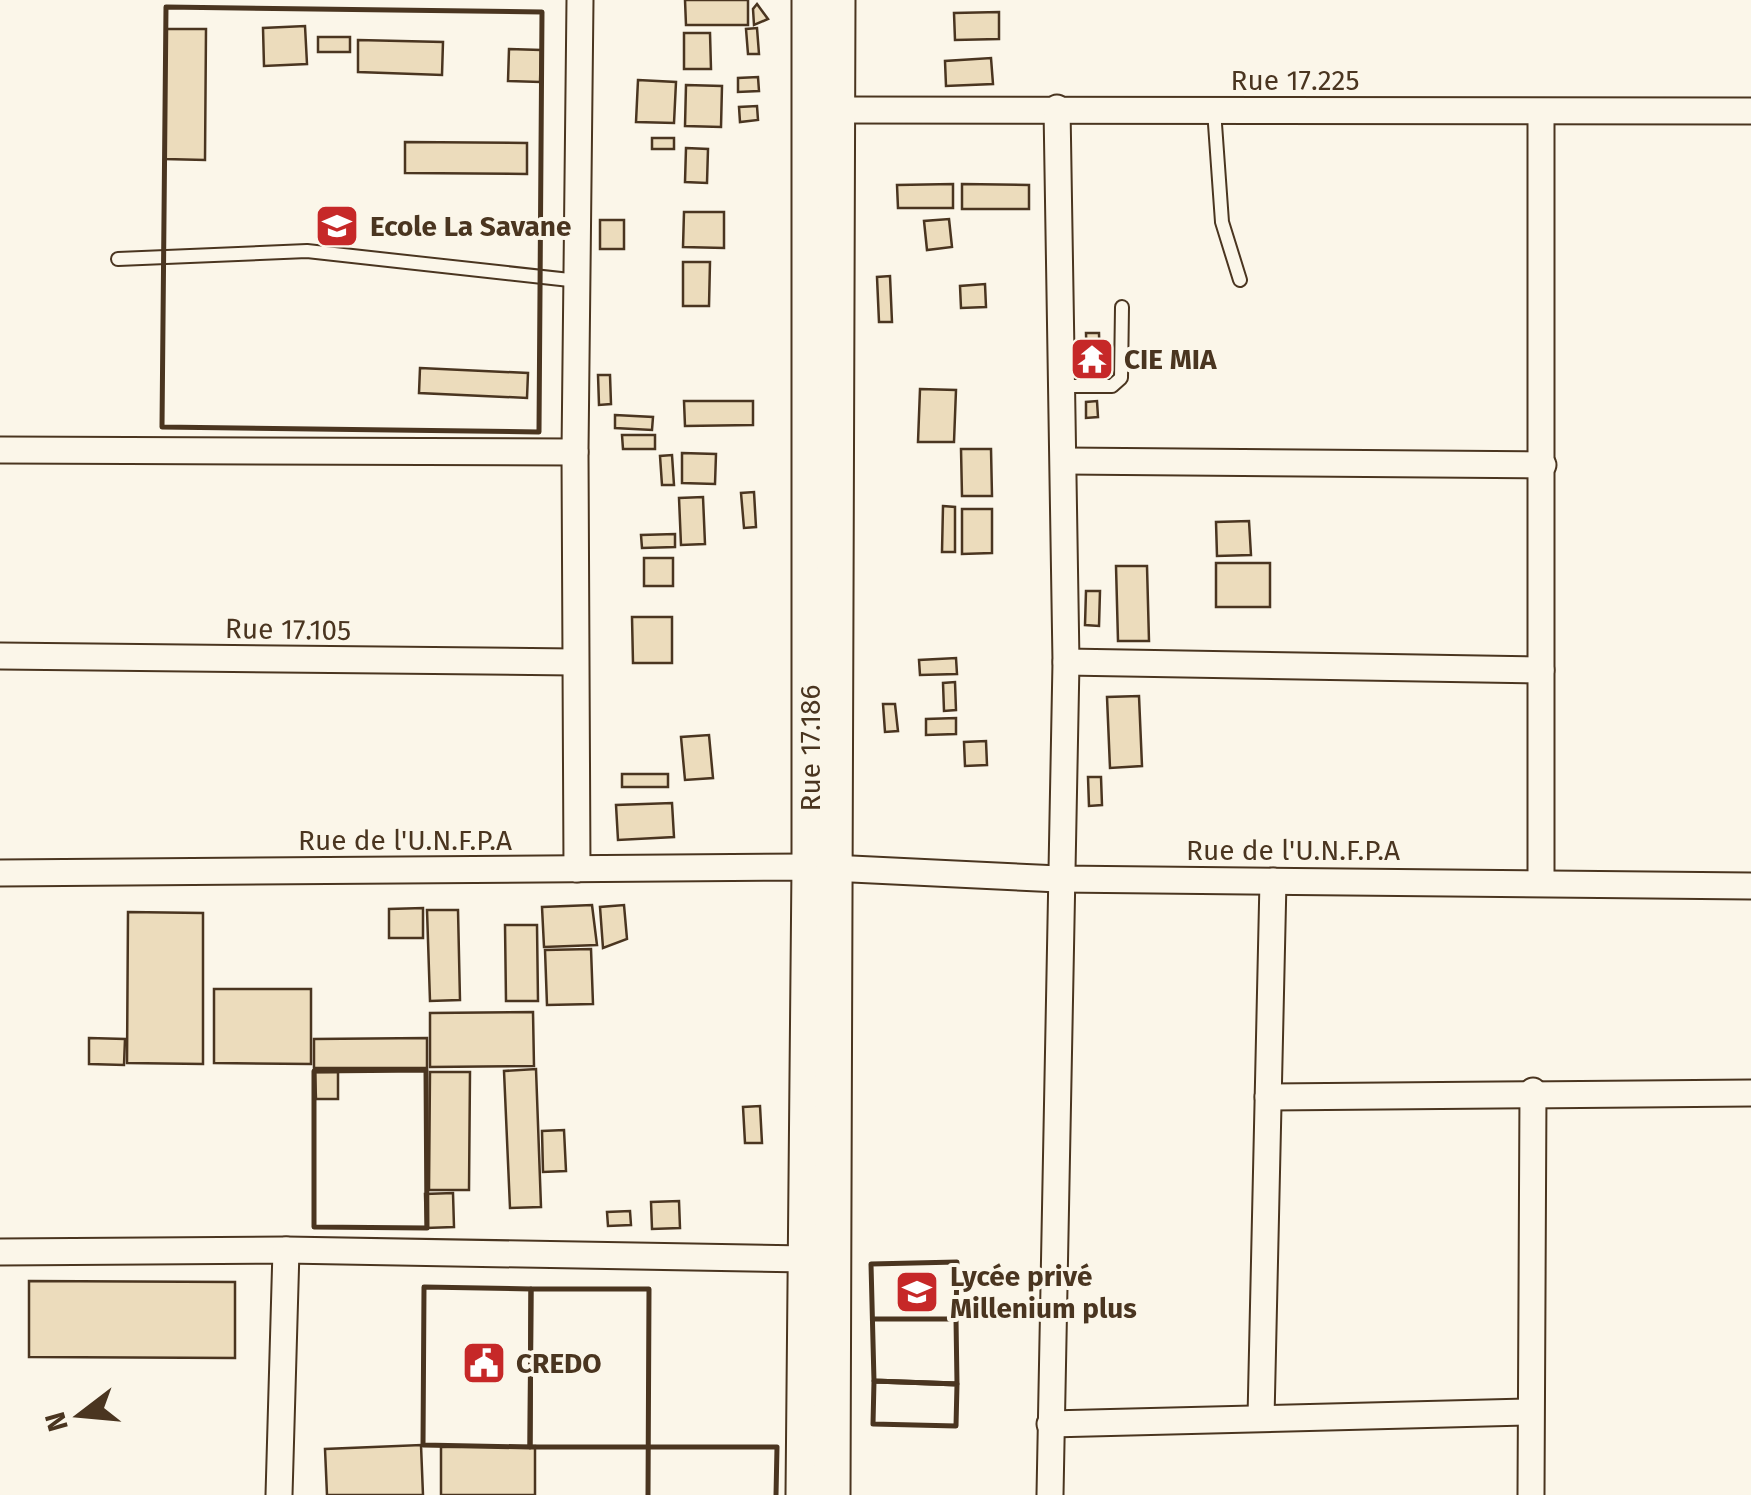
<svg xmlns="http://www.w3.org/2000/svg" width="1751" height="1495" font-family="'Fira Sans',sans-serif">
<rect width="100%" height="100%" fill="#fbf6e9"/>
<g fill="#ecdcbc" stroke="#4a3520" stroke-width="2.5">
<path d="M685,0H748V25H686Z"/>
<path d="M757,4L768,19L754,25L753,9Z"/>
<path d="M999,12V39L955,40L954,13Z"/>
<path d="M305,26L307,64L264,66L263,28Z"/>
<path d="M757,28L759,54H748L746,29Z"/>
<path d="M166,29H206L205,160L165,159Z"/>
<path d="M684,33H710L711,69H684Z"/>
<rect x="318" y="37" width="32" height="15"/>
<path d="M358,40L443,42L442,75L358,72Z"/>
<path d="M509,49L541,50L540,82L508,81Z"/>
<path d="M991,58L993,84L946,86L945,61Z"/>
<path d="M758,77L759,91L738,92V78Z"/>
<path d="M638,80L676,82L674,123L636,122Z"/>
<path d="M686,85L722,86L721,127L685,126Z"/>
<path d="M757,106L758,120L740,122L739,107Z"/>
<rect x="652" y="138" width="22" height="11"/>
<path d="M405,142L527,143V174L405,173Z"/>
<path d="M686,148L708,149L707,183L685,182Z"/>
<path d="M953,184V208H898L897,185Z"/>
<path d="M962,184L1029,185V209H962Z"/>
<path d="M684,212H724V248L683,247Z"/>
<path d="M949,219L952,247L927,250L924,221Z"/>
<rect x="600" y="220" width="24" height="29"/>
<path d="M683,262H710L709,306H683Z"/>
<path d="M890,276L892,322H879L877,277Z"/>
<path d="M985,284L986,307L961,308L960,286Z"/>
<path d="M1086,333H1099L1100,372H1087Z"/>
<path d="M420,368L528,373L527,398L419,393Z"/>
<path d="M598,375H610L611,404L599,405Z"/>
<path d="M920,389L956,390L954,442H918Z"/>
<path d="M684,401H753V425L685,426Z"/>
<path d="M1097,401L1098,417L1086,418V402Z"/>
<path d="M615,415L653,417L652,430L615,428Z"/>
<path d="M622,435H655V449H623Z"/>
<path d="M961,449H991L992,496H962Z"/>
<path d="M682,453L716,454L715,484L682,483Z"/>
<path d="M672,455L674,485H662L660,456Z"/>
<path d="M754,492L756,527L744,528L741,493Z"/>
<path d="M703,497L705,544L681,545L679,498Z"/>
<path d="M943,506L955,507V552H942Z"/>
<path d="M962,509H992V553L962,554Z"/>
<path d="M1249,521L1251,555L1217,556L1216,522Z"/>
<path d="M675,534V547L642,548L641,535Z"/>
<rect x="644" y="558" width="29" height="28"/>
<rect x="1216" y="563" width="54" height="44"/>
<path d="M1116,566H1147L1149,641H1118Z"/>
<path d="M1086,591H1100L1099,626L1085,625Z"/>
<path d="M632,617H672V663H633Z"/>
<path d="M956,658L957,674L920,675L919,660Z"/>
<path d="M955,682L956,710L944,711L943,683Z"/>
<path d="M1139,696L1142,766L1110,768L1107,697Z"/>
<path d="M883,704H895L898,731L885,732Z"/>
<path d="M956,718V734L926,735V719Z"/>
<path d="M709,735L713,778L685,780L681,737Z"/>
<path d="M986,741L987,765L965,766L964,742Z"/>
<rect x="622" y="774" width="46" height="13"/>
<path d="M1088,777H1101L1102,805L1089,806Z"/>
<path d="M672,803L674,837L618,840L616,805Z"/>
<path d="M592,905L597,945L544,947L542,907Z"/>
<path d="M624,905L627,939L603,948L600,907Z"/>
<path d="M423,908V938H389V909Z"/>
<path d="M427,910H458L460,1000L430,1001Z"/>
<path d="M128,912L203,913V1064L127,1063Z"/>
<path d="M505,925H537L538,1001H506Z"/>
<path d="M591,949L593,1004L547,1005L545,950Z"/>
<path d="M214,989H311V1064L214,1063Z"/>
<path d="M533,1012L534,1066L430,1067V1013Z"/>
<path d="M89,1038L125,1039L124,1065L89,1064Z"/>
<path d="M427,1038V1068H314V1039Z"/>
<path d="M536,1069L541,1207L510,1208L504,1071Z"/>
<path d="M315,1072H338V1099H316Z"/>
<path d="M430,1072H470L469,1190H429Z"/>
<path d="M760,1106L762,1143H745L743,1107Z"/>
<path d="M564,1130L566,1171L543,1172L542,1131Z"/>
<path d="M453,1193L454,1227L426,1228L425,1194Z"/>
<path d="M679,1201L680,1228L652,1229L651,1202Z"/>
<path d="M630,1211L631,1225L608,1226L607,1212Z"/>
<path d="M29,1281L235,1282V1358L29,1357Z"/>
<path d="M421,1445L423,1495H327L325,1449Z"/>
<path d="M535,1446V1495H441V1447Z"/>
</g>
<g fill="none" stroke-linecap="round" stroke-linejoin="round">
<defs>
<g id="service">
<path d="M1214,110L1222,222L1240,280"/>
<path d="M118,259L307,251L579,281"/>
<path d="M1064,386H1112L1121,378L1122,307"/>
</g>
<g id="minor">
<path d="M838,110L1751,111"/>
<path d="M0,450L575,452"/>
<path d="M1065,461L1543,465"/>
<path d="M0,656L575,662"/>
<path d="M1066,662L1541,670"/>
<path d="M577,869L575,452L580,0"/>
<path d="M0,873L810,867L1059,879L1751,886"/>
<path d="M1541,881V112"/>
<path d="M1268,1097L1751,1093"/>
<path d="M0,1252L286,1250L806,1259"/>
<path d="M1261,1418L1273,881"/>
<path d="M1050,1424L1530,1412"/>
<path d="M279,1495L286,1250"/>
<path d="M1050,1495L1066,662L1057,108"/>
<path d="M1531,1495L1533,1091"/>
</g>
<g id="secondary">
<path d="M804,1495L810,867V0"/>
<path d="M832,1495L837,0"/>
</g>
</defs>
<use href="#service" stroke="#4a3520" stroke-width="16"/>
<use href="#minor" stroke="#4a3520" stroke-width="29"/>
<use href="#secondary" stroke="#4a3520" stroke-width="39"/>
<use href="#service" stroke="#fbf6e9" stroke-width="12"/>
<use href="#minor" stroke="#fbf6e9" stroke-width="25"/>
<use href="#secondary" stroke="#fbf6e9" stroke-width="35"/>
<g stroke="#4a3520" stroke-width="5">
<path d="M166,7L542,12L539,432L162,427Z"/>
<path d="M426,1070L427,1228L314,1227V1071Z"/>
<path d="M424,1287L531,1289L530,1447L423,1445Z"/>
<path d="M873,1319H956L957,1262L871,1264L874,1381L957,1384L956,1319H873"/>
<path d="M874,1381L957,1384L956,1426L873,1424Z"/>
<path d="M648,1495L649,1289H531L530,1447H777L776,1495"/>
</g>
</g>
<defs>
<symbol id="school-square" viewBox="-11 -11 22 22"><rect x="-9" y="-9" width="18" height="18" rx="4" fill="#c62828" stroke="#fbf6e9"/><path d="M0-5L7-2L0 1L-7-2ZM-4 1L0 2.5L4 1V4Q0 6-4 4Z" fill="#fff"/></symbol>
<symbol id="temple-square" viewBox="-11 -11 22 22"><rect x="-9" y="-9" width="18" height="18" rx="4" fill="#c62828" stroke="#fbf6e9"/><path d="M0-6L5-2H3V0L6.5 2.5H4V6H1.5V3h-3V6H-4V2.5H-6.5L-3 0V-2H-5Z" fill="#fff"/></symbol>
<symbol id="civic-square" viewBox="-11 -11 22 22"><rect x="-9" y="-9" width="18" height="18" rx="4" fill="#c62828" stroke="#fbf6e9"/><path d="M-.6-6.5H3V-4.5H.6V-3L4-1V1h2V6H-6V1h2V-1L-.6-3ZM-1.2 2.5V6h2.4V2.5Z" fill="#fff"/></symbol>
</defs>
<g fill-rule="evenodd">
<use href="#school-square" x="312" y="201" width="50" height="50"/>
<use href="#temple-square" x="1067" y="334" width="50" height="50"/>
<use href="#school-square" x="892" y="1267" width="50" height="50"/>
<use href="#civic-square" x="459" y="1338" width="50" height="50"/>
</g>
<g text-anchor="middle" stroke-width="8" stroke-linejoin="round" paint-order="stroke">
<g font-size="28" fill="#4a3520" stroke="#fbf6e9">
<text x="1295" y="90">Rue 17.225</text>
<text transform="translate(288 629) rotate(1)" y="10">Rue 17.105</text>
<text transform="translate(810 748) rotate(-90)" y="10">Rue 17.186</text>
<text x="405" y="850">Rue de l'U.N.F.P.A</text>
<text x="1293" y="860">Rue de l'U.N.F.P.A</text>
</g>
<g font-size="28" font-weight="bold" fill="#4a3520" stroke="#fbf6e9" text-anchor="start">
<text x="370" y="236">Ecole La Savane</text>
<text x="1124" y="369">CIE MIA</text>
<text x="950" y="1286">Lycée privé<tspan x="950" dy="32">Millenium plus</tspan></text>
<text x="516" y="1373">CREDO</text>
</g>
</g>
<g transform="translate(80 1415) rotate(254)" stroke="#fbf6e9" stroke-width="8" paint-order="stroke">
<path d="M0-8L18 38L0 25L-18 38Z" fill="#4a3520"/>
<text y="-15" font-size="28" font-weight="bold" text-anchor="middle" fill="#4a3520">N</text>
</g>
</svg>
